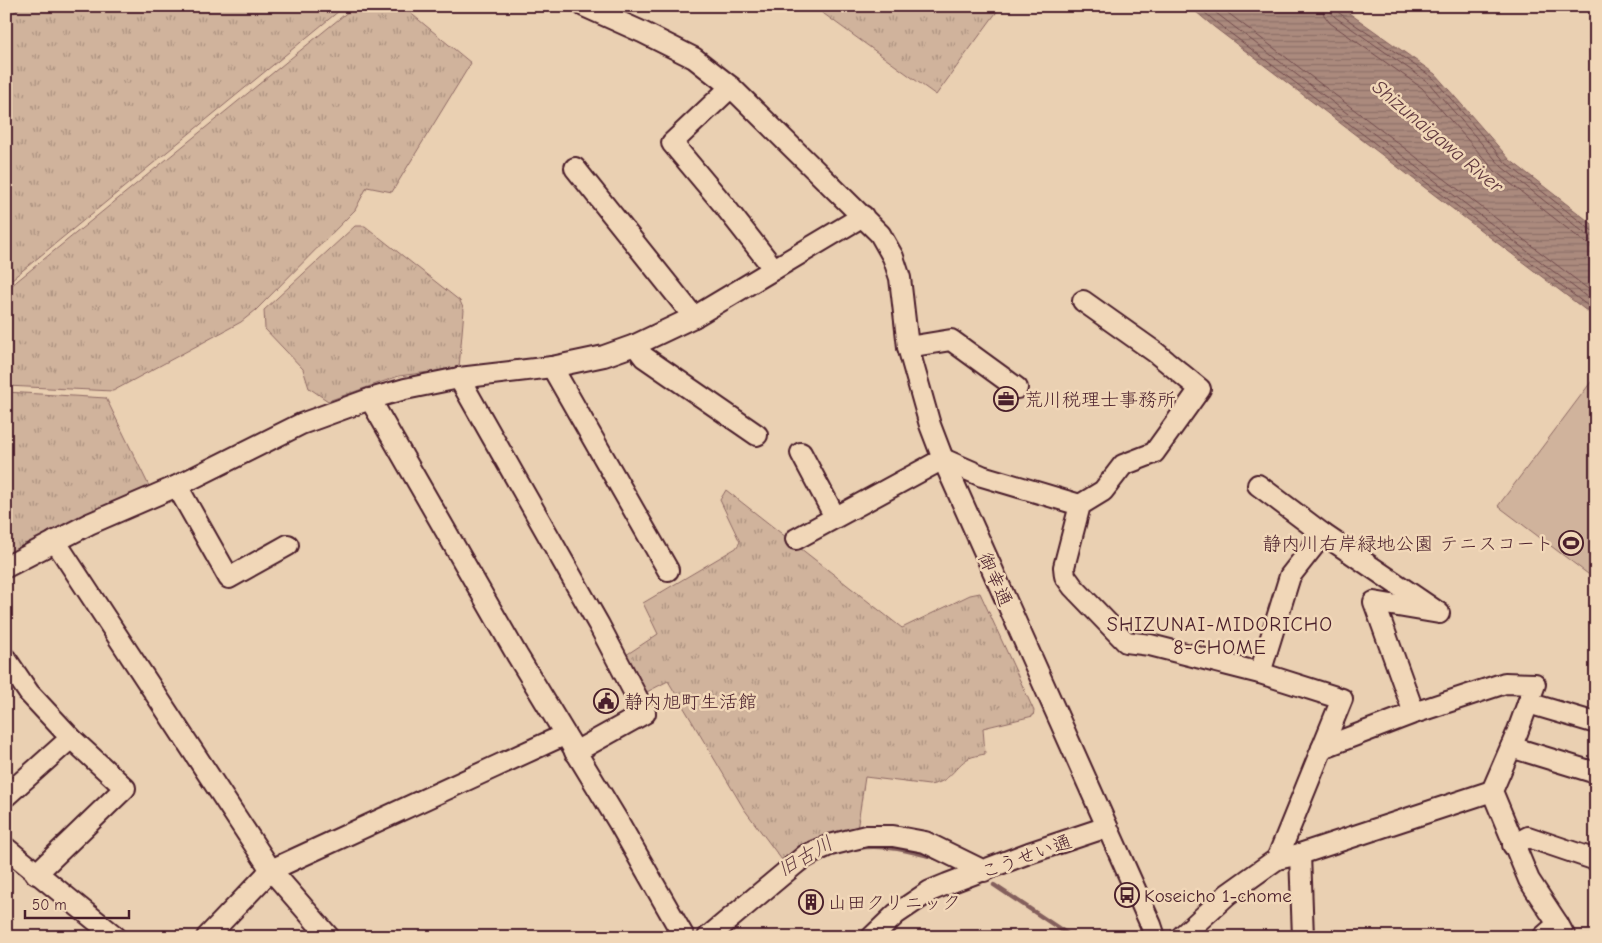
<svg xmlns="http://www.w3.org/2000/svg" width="1602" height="943" font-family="'Comic Neue','Klee One',sans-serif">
<defs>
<pattern id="grass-tufts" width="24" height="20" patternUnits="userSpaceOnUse" patternTransform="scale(1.25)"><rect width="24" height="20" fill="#d0b39c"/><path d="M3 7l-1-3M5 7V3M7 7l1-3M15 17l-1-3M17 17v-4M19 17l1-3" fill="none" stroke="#ab917f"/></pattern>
<pattern id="water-rules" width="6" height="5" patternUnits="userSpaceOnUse" patternTransform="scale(1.25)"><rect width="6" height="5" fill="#ab8a7d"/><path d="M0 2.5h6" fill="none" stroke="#8d7067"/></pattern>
</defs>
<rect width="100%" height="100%" fill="#ead0b2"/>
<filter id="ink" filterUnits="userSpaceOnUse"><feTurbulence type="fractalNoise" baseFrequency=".02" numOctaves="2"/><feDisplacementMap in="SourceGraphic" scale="10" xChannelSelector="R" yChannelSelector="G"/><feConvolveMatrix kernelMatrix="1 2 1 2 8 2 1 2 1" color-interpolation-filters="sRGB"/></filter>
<g filter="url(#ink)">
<g fill="url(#grass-tufts)" stroke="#8d6964">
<path d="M23,6H345L6,284V18Z"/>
<path d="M355,6H402L471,63L392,192L367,187L355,210L256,310L241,322L113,391L6,386V290Z"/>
<path d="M813,6H1001L936,95Z"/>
<path d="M355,226H365L460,301L464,310L459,368L399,376L328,401L309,388L303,369L265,329L264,310Z"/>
<path d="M6,392L106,398L149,486L6,556Z"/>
<path d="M726,490L902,628L970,595L980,593L1034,711L1033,716L983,728L985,754C980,755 974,756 969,758C953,767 952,782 929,785L865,777L857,830L821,839L782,860L744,809L668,681L643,694L623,657L658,634L643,603L736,548L740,542L720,500Z"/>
</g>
<path fill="#d0b39c" stroke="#8d6964" d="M1594,378L1596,379V580L1498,506Z"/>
<path fill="url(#water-rules)" stroke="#845f5c" d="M1189,6H1339L1435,74L1510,160L1596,227V318L1214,27Z"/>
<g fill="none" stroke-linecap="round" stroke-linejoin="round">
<g stroke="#714a4c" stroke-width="1">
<path d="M1197,6L1217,23L1596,312"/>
<path d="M1207,6L1596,304"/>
<path d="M1219,6L1596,295"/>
<path d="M1322,6L1324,15L1330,23L1422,88L1496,172L1583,241L1588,244L1596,245"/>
<path d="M1330,6L1331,12L1335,17L1428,82L1502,167L1587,235L1596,237"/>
<path d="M1336,6L1338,12L1354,24L1432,77L1506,163L1591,230L1596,231"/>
</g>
<g stroke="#845f5c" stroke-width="4.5">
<path d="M858,848C884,844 911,851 936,858"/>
<path d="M801,871L829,856"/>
<path d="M994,885L1072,937"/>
</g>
<defs>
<g id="minor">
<path d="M584,6L642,32L694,58L731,87L880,234L893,257L900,278L908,347L930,425L943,459L1151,925L1155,937"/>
<path d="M731,87L672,143L723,204L774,269"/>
<path d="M575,168L694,317"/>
<path d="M1083,301L1155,352L1200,389L1154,453L1123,465L1103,491L1080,505L1064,567L1065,576L1073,587L1126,642L1150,645L1260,673L1342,699L1277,859"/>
<path d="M635,345L644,357L757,435"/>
<path d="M908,347L951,340L1017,388"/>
<path d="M552,367L668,570"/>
<path d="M459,378L599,625L645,713L575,752"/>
<path d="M370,399L517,655L619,823L684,937"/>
<path d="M801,453L835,517"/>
<path d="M943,459L982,476L1080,505"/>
<path d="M1258,485L1323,534L1439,613L1374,602L1414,713"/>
<path d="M177,486L229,578L288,545"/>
<path d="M796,539L943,459"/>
<path d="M55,541L271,870L329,937"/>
<path d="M6,567L89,524L177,486L301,424L370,399L405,389L459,378L552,367L604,356L635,345L694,317L863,216"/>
<path d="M6,659L29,693L71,738L125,788L36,874"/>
<path d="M1260,673L1290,576L1323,534"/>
<path d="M1528,703L1596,723"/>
<path d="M1511,747L1596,773"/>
<path d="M1322,748L1414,713L1505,683L1535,684L1517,733L1492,791L1529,880L1558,924L1565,937"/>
<path d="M6,796L71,738"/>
<path d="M1513,845L1528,837L1596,860"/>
<path d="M6,848L116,937"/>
<path d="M1300,854L1303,937"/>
<path d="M207,937L271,870L564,735"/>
<path d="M708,937L806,855L830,845L866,836H893L925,842L984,871"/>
<path d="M872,937L896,914L930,891L947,884L1029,853L1107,827"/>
<path d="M1181,937L1228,894L1277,859L1300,854L1492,791"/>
<path d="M1543,937L1558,924"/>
</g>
</defs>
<use href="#minor" stroke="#4a1f2b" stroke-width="24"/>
<use href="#minor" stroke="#f1d7b8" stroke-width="20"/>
</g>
</g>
<defs>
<symbol id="office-ring" viewBox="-11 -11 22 22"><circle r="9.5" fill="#f1d7b8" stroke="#4a1f2b" stroke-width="1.5"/><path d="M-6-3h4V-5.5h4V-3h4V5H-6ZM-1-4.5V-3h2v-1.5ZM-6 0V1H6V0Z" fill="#4a1f2b"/></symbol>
<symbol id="stadium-ring" viewBox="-11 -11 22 22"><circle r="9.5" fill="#f1d7b8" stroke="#4a1f2b" stroke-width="1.5"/><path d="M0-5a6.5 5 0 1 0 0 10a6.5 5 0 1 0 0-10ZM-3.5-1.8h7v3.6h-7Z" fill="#4a1f2b"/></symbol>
<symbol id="civic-ring" viewBox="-11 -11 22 22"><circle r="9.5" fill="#f1d7b8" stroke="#4a1f2b" stroke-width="1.5"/><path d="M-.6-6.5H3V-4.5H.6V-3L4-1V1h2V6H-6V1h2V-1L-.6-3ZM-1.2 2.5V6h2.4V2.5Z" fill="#4a1f2b"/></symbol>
<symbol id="bus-ring" viewBox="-11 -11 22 22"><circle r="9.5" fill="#f1d7b8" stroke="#4a1f2b" stroke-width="1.5"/><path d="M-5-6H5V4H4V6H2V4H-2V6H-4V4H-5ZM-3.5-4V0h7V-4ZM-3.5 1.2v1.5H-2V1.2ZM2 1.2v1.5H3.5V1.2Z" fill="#4a1f2b"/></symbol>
<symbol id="building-ring" viewBox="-11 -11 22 22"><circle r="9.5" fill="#f1d7b8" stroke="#4a1f2b" stroke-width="1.5"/><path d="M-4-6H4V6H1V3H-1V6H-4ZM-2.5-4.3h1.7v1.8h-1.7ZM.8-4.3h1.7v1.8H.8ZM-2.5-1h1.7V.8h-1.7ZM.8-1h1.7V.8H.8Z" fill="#4a1f2b"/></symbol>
</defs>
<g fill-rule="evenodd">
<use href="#office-ring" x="992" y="385" width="28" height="28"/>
<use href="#stadium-ring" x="1557" y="529" width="28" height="28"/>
<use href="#civic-ring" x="592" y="687" width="28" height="28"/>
<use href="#bus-ring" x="1113" y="881" width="28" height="28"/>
<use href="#building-ring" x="797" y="888" width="28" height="28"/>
</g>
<g text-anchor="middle" stroke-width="5" stroke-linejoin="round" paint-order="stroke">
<g font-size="19" fill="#4a1f2b" stroke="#f1d7b8" text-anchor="start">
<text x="1024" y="406">荒川税理士事務所</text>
<text x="1554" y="550" text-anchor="end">静内川右岸緑地公園 テニスコート</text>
<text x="624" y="708">静内旭町生活館</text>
<text x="1144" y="902">Koseicho 1-chome</text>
<text x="828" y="909">山田クリニック</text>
</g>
<g font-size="19" fill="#4a1f2b" stroke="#f1d7b8">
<text transform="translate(996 579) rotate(66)" y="7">御幸通</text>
<text transform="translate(1026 856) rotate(-20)" y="7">こうせい通</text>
</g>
<g font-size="20" font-style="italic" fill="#623a40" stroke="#f1d7b8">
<text transform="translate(1438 136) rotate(40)" y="7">Shizunaigawa River</text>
<text transform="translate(805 856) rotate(-30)" y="7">旧古川</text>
</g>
<g font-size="20" letter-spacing="1" fill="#4a1f2b" stroke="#f1d7b8">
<text x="1220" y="631">SHIZUNAI-MIDORICHO<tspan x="1220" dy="23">8-CHOME</tspan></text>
</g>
</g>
<rect width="1602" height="943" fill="none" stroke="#f1d7b8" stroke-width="25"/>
<rect x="12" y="12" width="1577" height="918" fill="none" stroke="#4a1f2b" stroke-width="2" filter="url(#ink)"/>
<path d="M25 910v8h104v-8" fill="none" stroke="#4a1f2b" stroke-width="2.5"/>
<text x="32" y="910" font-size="15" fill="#4a1f2b" stroke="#f1d7b8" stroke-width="4" paint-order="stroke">50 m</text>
</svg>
